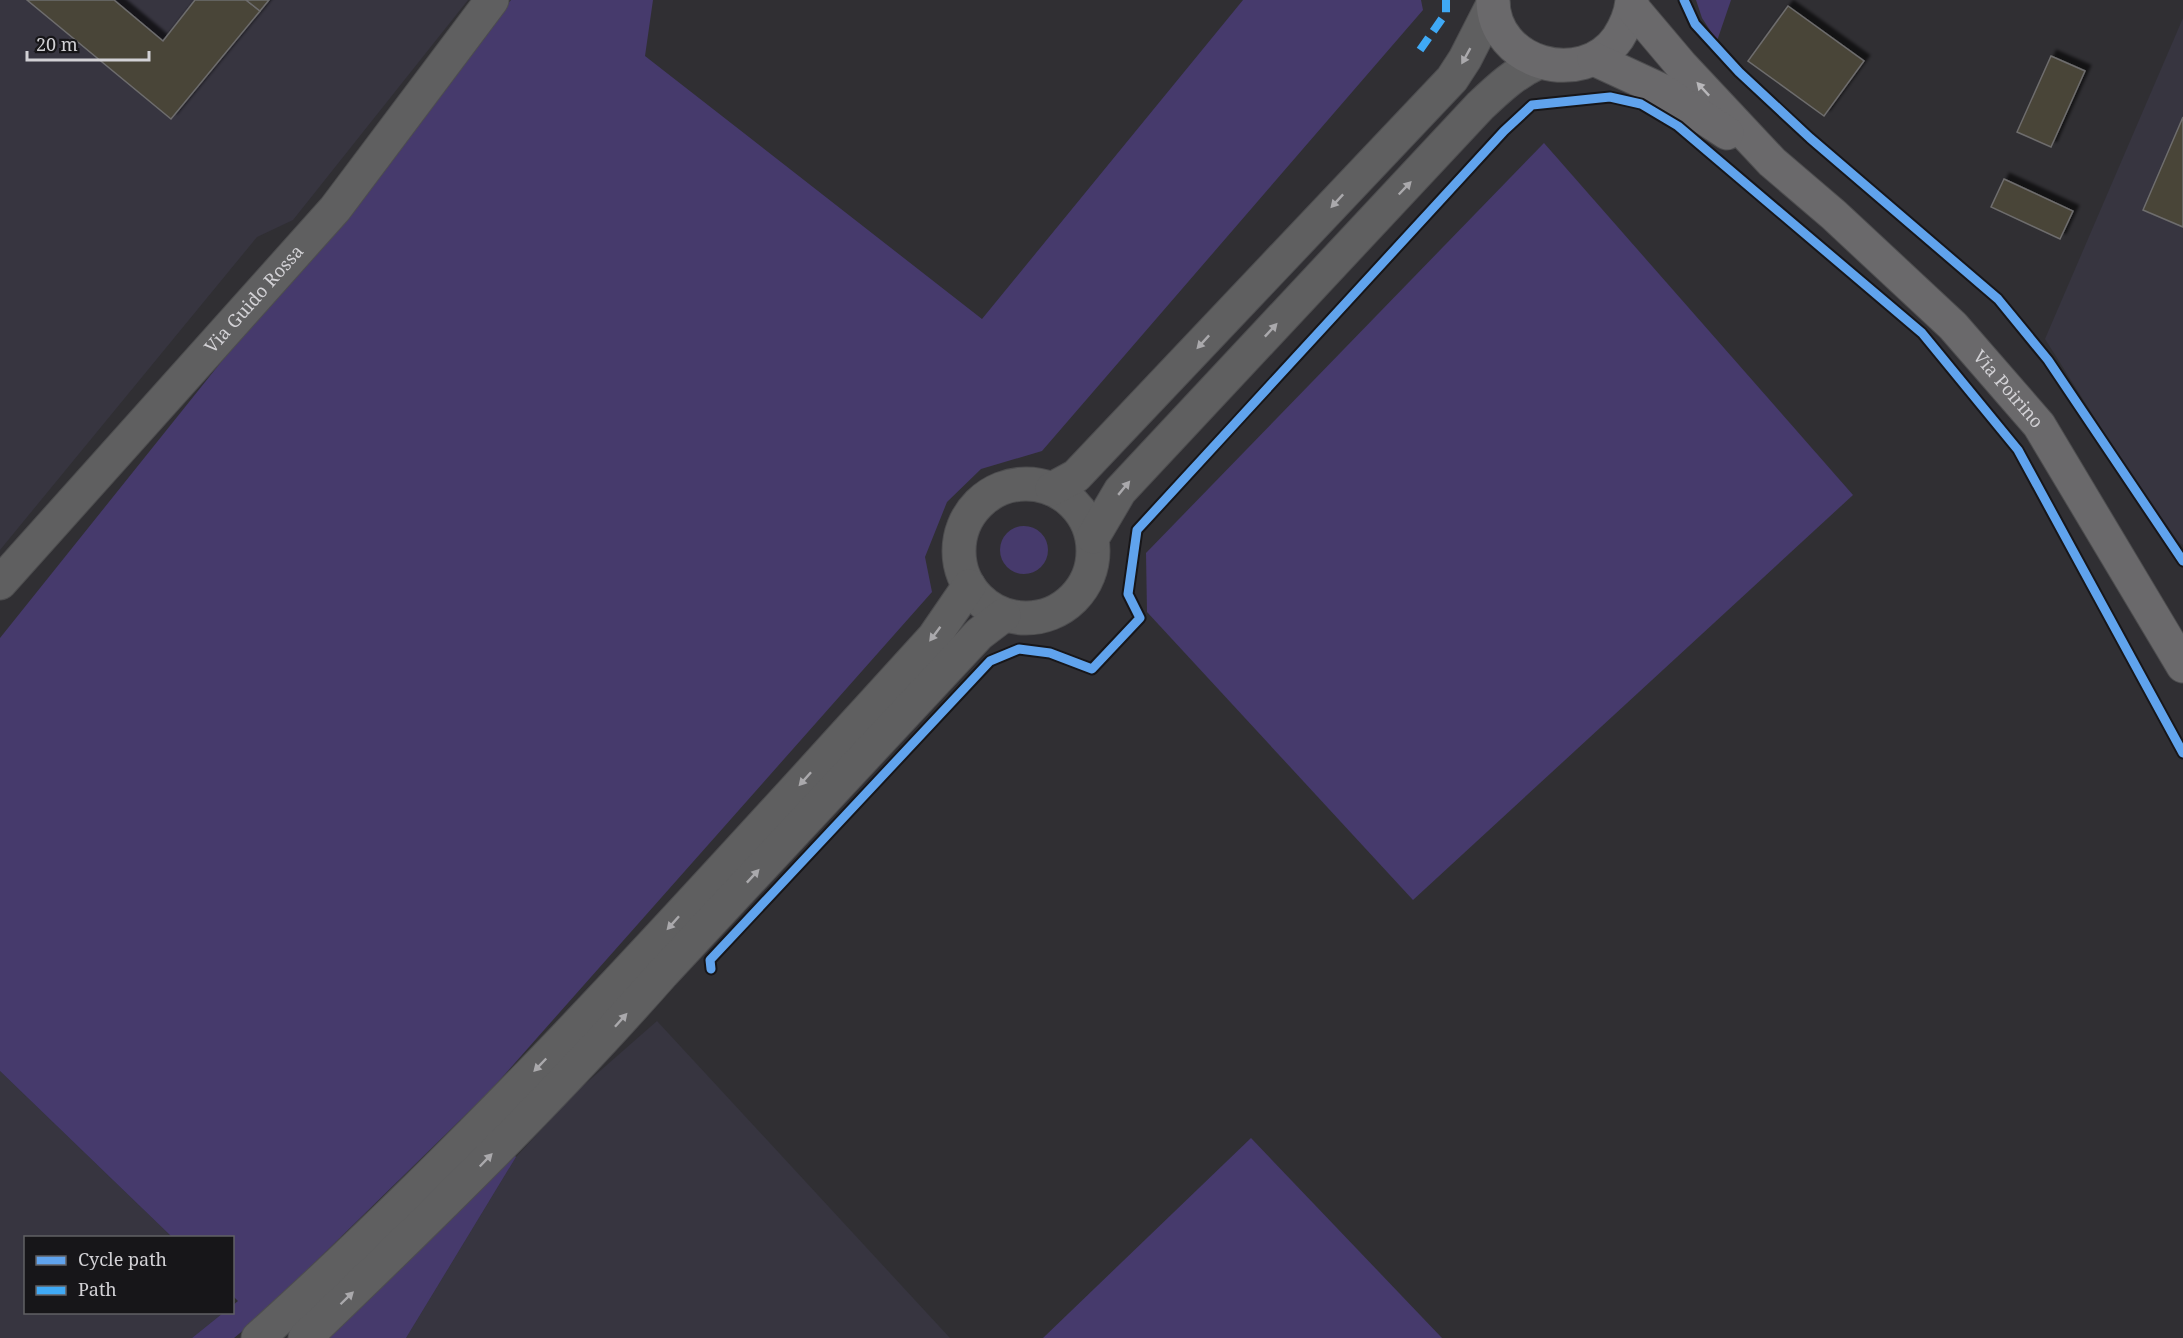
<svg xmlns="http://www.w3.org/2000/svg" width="2183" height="1338" font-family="'Noto Serif',serif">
<defs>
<filter id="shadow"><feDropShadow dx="5.5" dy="-5.5" stdDeviation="1.5" flood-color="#0009"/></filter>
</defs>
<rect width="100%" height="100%" fill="#302f33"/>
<g fill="#373540">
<path d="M0,0H468L293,220L257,237L0,550Z"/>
<path d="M2183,18V545L2170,537L2045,339Z"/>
<path d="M657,1021L950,1338H406L516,1157L576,1092Z"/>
<path d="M0,1071L172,1237L26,1238V1312L223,1313L192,1338H0Z"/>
</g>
<g fill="#463a6c">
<path d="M511,0H653L645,56L982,319L1243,0H1421L1423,10L1042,451L981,469L947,502L925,557L932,592L490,1091L257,1319L234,1338H192L223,1313L232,1312L233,1305L238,1301L233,1296L232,1238L172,1237L0,1071V638Z"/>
<path d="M1696,0H1731L1717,41L1702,18Z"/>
<path d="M1544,143L1853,495L1413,900L1147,612L1146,553Z"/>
<circle cx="1024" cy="550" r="24"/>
<path d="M1251,1138L1442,1338H1043Z"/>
<path d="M511,1151L516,1157L406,1338H324Z"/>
</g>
<g fill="#494439" stroke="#6e6d6d" stroke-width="1.5" filter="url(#shadow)">
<path d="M27,0H114L163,41L195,0H246L260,11L171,119Z"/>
<path d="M246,0H269L260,11Z"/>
<path d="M1788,6L1864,61L1824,116L1748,61Z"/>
<path d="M2051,56L2085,71L2051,147L2017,132Z"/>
<path d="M2183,117V227L2143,210Z"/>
<path d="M2004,179L2073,211L2060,239L1991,207Z"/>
</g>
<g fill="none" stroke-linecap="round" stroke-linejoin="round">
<defs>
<g id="minor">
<path id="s1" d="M0,583L335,209L492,0"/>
</g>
<g id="tertiary">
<circle cx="1026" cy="551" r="67"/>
<path d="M1052,489L1076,476L1452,79L1465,59L1493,4"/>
<path d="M1093,537L1120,491L1480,106C1499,88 1515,73 1539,62"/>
<path d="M258,1338C500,1120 715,877 934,637L969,586"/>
<path d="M305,1338C428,1220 551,1100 663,973L979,634L1004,615"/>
</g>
<g id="secondary">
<path d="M1493,0C1493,64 1582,89 1618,38C1625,27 1631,14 1632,0"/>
<path id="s2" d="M1632,7L1681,65L1772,162L1834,215L1953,326L2039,425L2183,666"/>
<path d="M1594,59L1661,90L1727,133"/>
</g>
</defs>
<use href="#minor" stroke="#4d4d4f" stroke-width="35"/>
<use href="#tertiary" stroke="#4d4d4f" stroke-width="35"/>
<use href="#secondary" stroke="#4d4d4f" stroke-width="35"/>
<use href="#minor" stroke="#5f5f60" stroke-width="33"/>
<use href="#tertiary" stroke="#5f5f60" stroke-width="33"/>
<use href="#secondary" stroke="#6a696b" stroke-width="33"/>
<path stroke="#3fa9f5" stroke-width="8" stroke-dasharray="15 8" stroke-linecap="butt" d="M1420,50L1446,13V0"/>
<defs>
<g id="cycleway">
<path d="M1684,0L1695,24L1739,72L1810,138L1998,299L2048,360L2183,561"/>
<path d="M711,969L710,960L990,661L1019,649L1050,653L1092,669L1140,618L1128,594L1137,530L1504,131L1532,105L1610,97L1641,104L1678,126L1922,333L2018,450L2183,753"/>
</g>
</defs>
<use href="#cycleway" stroke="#171619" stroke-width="13"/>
<use href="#cycleway" stroke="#60a3ed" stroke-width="9"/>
</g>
<defs><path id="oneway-solid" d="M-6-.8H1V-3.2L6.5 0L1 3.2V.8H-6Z" transform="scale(1.5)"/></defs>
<g fill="#aaa9ac">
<use href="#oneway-solid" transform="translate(1466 56) rotate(119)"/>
<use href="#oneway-solid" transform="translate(1405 188) rotate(-46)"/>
<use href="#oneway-solid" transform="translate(1337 201) rotate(133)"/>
<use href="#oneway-solid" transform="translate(1271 330) rotate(-47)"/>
<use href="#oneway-solid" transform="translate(1203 342) rotate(133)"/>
<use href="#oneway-solid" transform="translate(1124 488) rotate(-50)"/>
<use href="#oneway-solid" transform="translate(935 634) rotate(127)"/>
<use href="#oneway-solid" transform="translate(805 779) rotate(132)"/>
<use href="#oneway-solid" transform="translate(753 876) rotate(-47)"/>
<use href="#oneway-solid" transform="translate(673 923) rotate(132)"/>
<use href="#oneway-solid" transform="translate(621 1020) rotate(-48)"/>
<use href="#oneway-solid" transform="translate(540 1065) rotate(134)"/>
<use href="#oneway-solid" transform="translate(486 1160) rotate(-46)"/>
<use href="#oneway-solid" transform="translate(347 1298) rotate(-44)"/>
</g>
<use fill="#b8b7ba" href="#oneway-solid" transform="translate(1703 89) rotate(-133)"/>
<g text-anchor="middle" stroke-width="6" stroke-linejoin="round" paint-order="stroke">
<g font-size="18" fill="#d2d1d5" stroke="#171619">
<text dy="6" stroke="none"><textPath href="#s1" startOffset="381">Via Guido Rossa</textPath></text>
<text dy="6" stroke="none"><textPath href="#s2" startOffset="537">Via Poirino</textPath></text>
</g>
</g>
<rect x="24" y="1236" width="210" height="78" fill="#171619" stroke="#626164" stroke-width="1.5"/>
<rect x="36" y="1256" width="30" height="9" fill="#60a3ed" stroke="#626164" stroke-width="1.5"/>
<text x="78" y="1266" font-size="18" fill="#d2d1d5">Cycle path</text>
<rect x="36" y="1286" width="30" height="9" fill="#3fa9f5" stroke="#626164" stroke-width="1.5"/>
<text x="78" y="1296" font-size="18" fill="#d2d1d5">Path</text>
<path d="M27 51v9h122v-9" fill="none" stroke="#d2d1d5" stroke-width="3"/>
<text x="36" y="51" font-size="18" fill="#d2d1d5" stroke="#171619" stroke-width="4.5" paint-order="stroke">20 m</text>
</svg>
